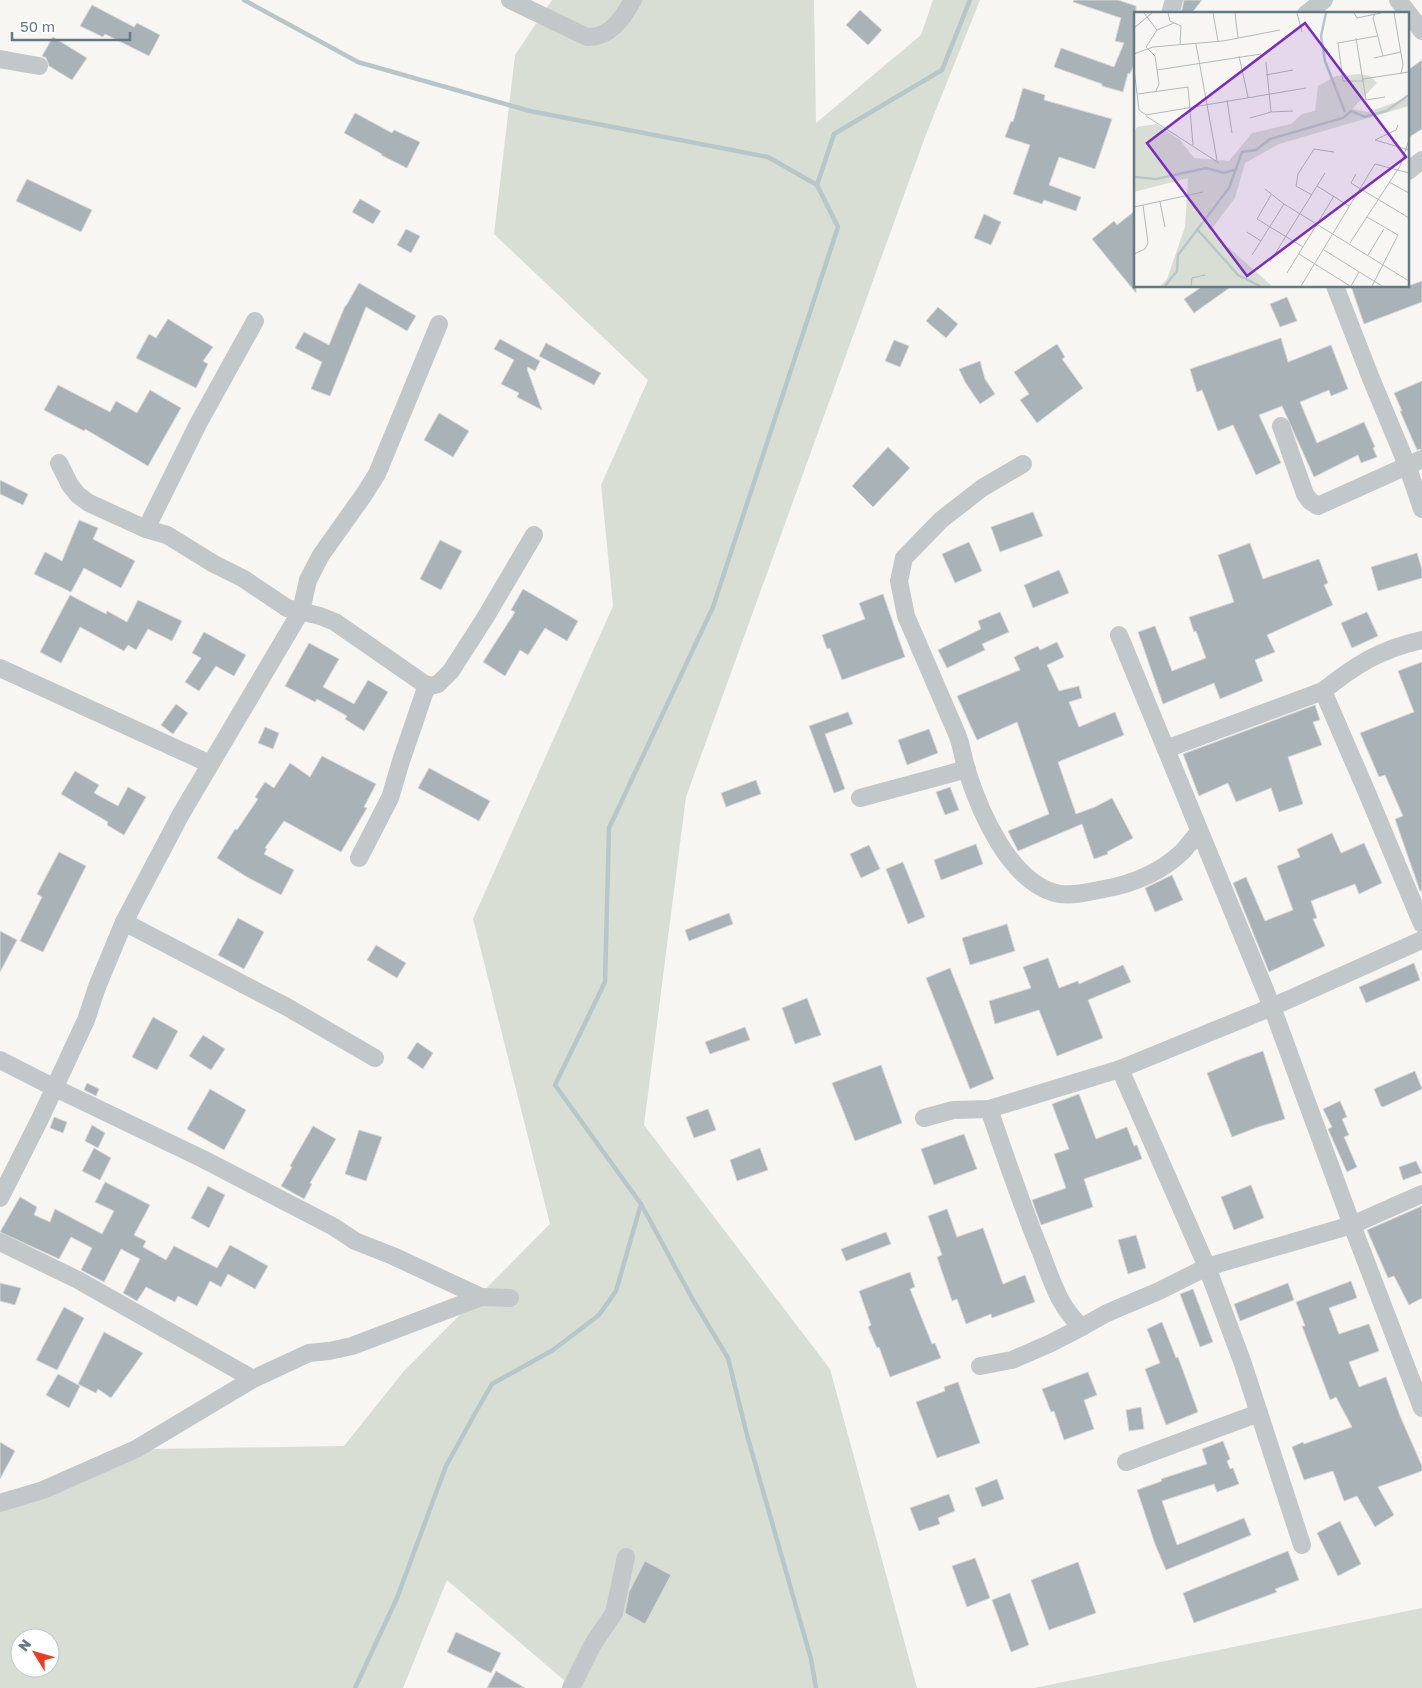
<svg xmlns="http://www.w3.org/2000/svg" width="1422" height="1688" font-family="'Golos Text',sans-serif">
<rect width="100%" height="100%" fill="#f7f6f3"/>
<g fill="#d8ded4" fill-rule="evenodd">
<path d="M552,0H814L816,123L921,35L933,0H980L925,137L686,797L644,1125L830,1369L917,1688H573L447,1580L403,1688H0V1501L151,1449L344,1446L404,1371L550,1224L473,919L613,606L601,485L648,380L494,234L515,55ZM20,1638H50V1668H20Z"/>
<path d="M1422,1608V1688H1034Z"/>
</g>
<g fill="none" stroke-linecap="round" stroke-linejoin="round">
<g stroke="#b7c6c8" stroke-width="4.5">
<path d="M244,0L358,62L530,111L768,157L817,185"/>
<path d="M355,1688L397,1598L446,1466L477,1410L492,1384L553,1350L599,1315L616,1291L641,1204"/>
<path d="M816,1688L811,1659L747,1435L728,1358L693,1300L641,1204L555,1085L605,982L609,828L713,607L838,227L817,185L834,134L942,70L970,0"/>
</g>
</g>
<g fill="#a8b2b7" stroke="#d8d8d6">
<path d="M1074,0H1118L1136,6V60L1130,74L1128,73L1123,92L1102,86V84L1054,67L1061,48L1114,67L1124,43L1115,41L1121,18L1073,2Z"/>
<path d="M1184,0H1202L1191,14H1181Z"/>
<path d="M92,5L134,27L137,23L160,35L149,56L105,34L103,37L80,26Z"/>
<path d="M860,10L882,30L868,45L846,25Z"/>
<path d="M53,37L87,58L72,80L49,66L46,58L42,56Z"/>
<path d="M1422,60V129L1408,138V70Z"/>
<path d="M1023,88L1045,95L1044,100L1112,119L1095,169L1059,157L1049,185L1081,197L1076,211L1044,200L1042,204L1013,194L1030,145L1005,137L1011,121L1013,122Z"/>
<path d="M355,113L392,133L394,130L420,142L407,168L381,155L382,154L344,133Z"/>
<path d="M27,179L92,210L81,232L16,201Z"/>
<path d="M360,199L381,211L373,224L352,212Z"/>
<path d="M1136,210V293L1092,239L1114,221L1117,225Z"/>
<path d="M984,214L1001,222L991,245L974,238Z"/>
<path d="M406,229L420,236L411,253L397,245Z"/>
<path d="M1422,281V302L1364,324L1351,286H1408Z"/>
<path d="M359,283L416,316L407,331L366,307L330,396L311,389L322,362L295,348L304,332L329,345L345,306H346Z"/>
<path d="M1203,286H1232L1194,313L1184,299Z"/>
<path d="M1287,297L1297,321L1280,327L1270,304Z"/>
<path d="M938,307L958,324L946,338L926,321Z"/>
<path d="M168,319L213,347L203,361L208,364L196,388L136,358L149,334L156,338Z"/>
<path d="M1281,338L1288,362L1331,345L1348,389L1331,396L1329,390L1300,402L1317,443L1364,422L1375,447L1373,448L1377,457L1361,463L1358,455L1314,477L1282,406L1259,415L1281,463L1256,475L1233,425L1218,431L1202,390L1197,392L1190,369Z"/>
<path d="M500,339L540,361L535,371L528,367L527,369L542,410L517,397L519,393L501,384L514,360L494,349Z"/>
<path d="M894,340L909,346L900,367L885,361Z"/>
<path d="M546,343L601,373L594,385L539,356Z"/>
<path d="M1057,344L1065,357L1062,359L1083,388L1037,423L1020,400L1029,394L1014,372Z"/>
<path d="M980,361L985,379L995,394L980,404L965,382L959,369Z"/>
<path d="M1422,381V449L1417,450L1400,411H1402L1394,393Z"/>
<path d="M58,385L110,412L116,401L137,413L150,390L181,408L148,466L85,429L84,431L44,410Z"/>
<path d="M439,413L469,431L453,457L424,440Z"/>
<path d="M888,447L910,468L873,507L852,486Z"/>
<path d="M0,480L28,494L23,505L0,494Z"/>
<path d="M1033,512L1043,536L1000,552L991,527Z"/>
<path d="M79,520L98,528L93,539L135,561L121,588L84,568L71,592L34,574L45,552L62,561Z"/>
<path d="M440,540L462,551L441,590L420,579Z"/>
<path d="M969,542L982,571L955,583L942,554Z"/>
<path d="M1250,543L1263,579L1319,559L1328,583L1324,585L1333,605L1267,635L1275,652L1255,660L1263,681L1220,699L1214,683L1163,704L1138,632L1155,626L1172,671L1206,658L1196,631L1194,632L1189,617L1234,602L1218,555Z"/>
<path d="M1417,553L1422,569V578L1378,591L1371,567Z"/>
<path d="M1059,570L1069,593L1033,608L1024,585Z"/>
<path d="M523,589L578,621L567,641L545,628L528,655L520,650L505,676L483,662L515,612L511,610Z"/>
<path d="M883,594L905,657L842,680L830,648L827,649L822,635L865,619L859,603Z"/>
<path d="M70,595L106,614L107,611L127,622L138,600L182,621L172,641L148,629L136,650L128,645L124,651L80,627L61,663L40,652Z"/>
<path d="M1000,612L1009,632L982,644L985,650L947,668L938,650L981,629L978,621Z"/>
<path d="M1367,612L1378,636L1352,648L1341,623Z"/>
<path d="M204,632L246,655L234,676L216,666L199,691L185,682L201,658L192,653Z"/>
<path d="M1057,642L1064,657L1047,665L1059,691L1079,686L1082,698L1069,702L1079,727L1115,712L1124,735L1058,762L1076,814L1095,807L1112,798L1133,838L1107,852L1108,854L1094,859L1082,824L1018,851L1008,831L1049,814L1017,722L977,740L957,696L1020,670L1014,657L1038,646L1040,650Z"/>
<path d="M309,643L339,659L323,687L354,704L368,680L388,692L364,731L345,719L347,716L317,699L315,702L285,686Z"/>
<path d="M1422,662V891H1420L1395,819L1403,816L1385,775L1379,777L1360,733L1414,712L1398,671Z"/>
<path d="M176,704L188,713L173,734L161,725Z"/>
<path d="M1315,705L1320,720L1313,722L1322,745L1288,757L1303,804L1279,812L1271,788L1236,802L1228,783L1199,796L1183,754Z"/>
<path d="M848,712L853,724L825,734L845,789L834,793L809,726Z"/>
<path d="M265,727L279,733L273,749L258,743Z"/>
<path d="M929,729L938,753L907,765L898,740Z"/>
<path d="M322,756L376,784L364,807L367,808L341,852L284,821L265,848L267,849L264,854L294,870L281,895L247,877L217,858L235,829L237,830L258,799L255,797L265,782L274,788L290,763L310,777Z"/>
<path d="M429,768L490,801L479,821L418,788Z"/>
<path d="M75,771L99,785L94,793L118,806L128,787L146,797L124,835L107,825L108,822L61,794Z"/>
<path d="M756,780L761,794L726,807L721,793Z"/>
<path d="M950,787L959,810L945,815L936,792Z"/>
<path d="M1332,833L1341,853L1364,843L1382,883L1359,894L1355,884L1311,901L1317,918L1313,919L1325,946L1269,972L1233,883L1246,877L1265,921L1293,910L1277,866L1300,857L1297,849Z"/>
<path d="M976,844L983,864L941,880L934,860Z"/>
<path d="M869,845L880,869L861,878L850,854Z"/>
<path d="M59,852L86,866L43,952L20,941L42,897L37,894Z"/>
<path d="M903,862L925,917L908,924L886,869Z"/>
<path d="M1172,875L1183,900L1155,912L1145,888Z"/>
<path d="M729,913L733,924L689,941L685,930Z"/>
<path d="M238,918L264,932L244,969L218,955Z"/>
<path d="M1007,924L1015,951L970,965L962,938Z"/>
<path d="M0,931L17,940L0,972Z"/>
<path d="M376,945L406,963L397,978L367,960Z"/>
<path d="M1048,958L1059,988L1078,981L1079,984L1123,965L1131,982L1088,1000L1103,1038L1057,1056L1039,1010L995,1024L989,1001L1031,988L1023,967Z"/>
<path d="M1414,963L1420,980L1366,1003L1359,987Z"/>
<path d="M950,968L994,1079L970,1089L926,978Z"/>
<path d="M807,998L821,1035L795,1044L782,1008Z"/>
<path d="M153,1017L178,1031L157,1070L132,1057Z"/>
<path d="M745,1027L750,1040L710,1054L705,1042Z"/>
<path d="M203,1035L225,1049L211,1070L189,1056Z"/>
<path d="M417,1042L433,1053L423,1069L407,1058Z"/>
<path d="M1263,1051L1285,1119L1258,1127L1232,1137L1207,1073L1238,1060Z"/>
<path d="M881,1065L902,1123L855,1141L832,1083Z"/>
<path d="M1415,1071L1422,1089L1383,1107L1381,1106L1374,1089Z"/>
<path d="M87,1083L99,1089L96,1096L84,1090Z"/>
<path d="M210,1089L246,1110L224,1150L187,1129Z"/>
<path d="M1079,1094L1096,1139L1127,1127L1134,1146L1137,1145L1142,1159L1084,1179L1093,1207L1041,1225L1032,1200L1066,1188L1054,1154L1069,1149L1052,1104Z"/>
<path d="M1340,1101L1347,1117L1342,1119L1349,1135L1344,1137L1357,1167L1347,1172L1328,1129L1332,1127L1323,1109Z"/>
<path d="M708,1109L716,1130L694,1138L686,1117Z"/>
<path d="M54,1117L67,1122L63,1133L50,1128Z"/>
<path d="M92,1125L105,1133L98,1148L85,1141Z"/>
<path d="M313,1126L336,1139L310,1183L312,1184L304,1199L281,1186L292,1167L290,1166Z"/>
<path d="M359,1130L382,1137L366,1181L345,1174Z"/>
<path d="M964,1134L977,1169L934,1185L921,1149Z"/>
<path d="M94,1148L111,1158L100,1180L82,1171Z"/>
<path d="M760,1148L768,1170L737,1181L730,1160Z"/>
<path d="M1416,1161L1422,1173L1403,1180L1399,1167Z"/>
<path d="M105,1182L150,1205L134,1235L146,1241L143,1247L166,1260L174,1246L217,1268L230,1245L268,1266L255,1289L228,1274L221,1287L210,1281L197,1306L178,1296L175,1302L146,1287L137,1301L123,1293L140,1259L121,1249L104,1282L81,1270L92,1248L71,1237L59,1259L0,1232L20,1197L37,1207L34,1215L50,1222L55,1209L102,1234L114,1211L95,1202Z"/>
<path d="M1251,1185L1264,1218L1234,1230L1221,1197Z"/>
<path d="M208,1186L225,1195L209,1228L191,1218Z"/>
<path d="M1422,1206V1298L1409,1305L1394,1276L1388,1278L1367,1230Z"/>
<path d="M947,1209L957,1237L983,1228L1003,1284L1025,1275L1035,1302L992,1318L991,1314L966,1324L957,1299L952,1301L937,1257L942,1255L928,1216Z"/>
<path d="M886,1232L891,1244L846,1261L841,1249Z"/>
<path d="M1136,1235L1146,1268L1128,1274L1118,1240Z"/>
<path d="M910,1272L915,1287L910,1289L932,1344L935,1343L941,1358L890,1377L879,1347L877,1348L868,1327L871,1325L859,1291Z"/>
<path d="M1351,1281L1357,1298L1329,1308L1339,1334L1369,1324L1379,1351L1349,1362L1359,1387L1386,1377L1400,1416L1422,1466V1471L1378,1487L1394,1515L1375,1527L1357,1496L1344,1501L1333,1471L1304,1480L1292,1447L1303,1442L1304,1444L1352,1427L1336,1397L1330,1400L1302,1326H1305L1296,1302Z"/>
<path d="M0,1283L21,1288L15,1305L0,1301Z"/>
<path d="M1288,1283L1294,1300L1240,1321L1234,1304Z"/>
<path d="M1193,1289L1213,1342L1200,1347L1180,1294Z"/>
<path d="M64,1307L84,1318L57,1370L36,1360Z"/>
<path d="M1162,1322L1176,1358L1178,1357L1198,1412L1166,1425L1145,1369L1160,1363L1147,1329Z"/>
<path d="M104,1332L143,1353L111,1398L98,1389L96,1393L78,1384Z"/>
<path d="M1088,1372L1097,1395L1084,1400L1094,1429L1064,1440L1054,1411L1051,1412L1042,1389Z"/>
<path d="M58,1374L80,1386L69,1408L46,1395Z"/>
<path d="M958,1382L980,1443L937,1458L916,1402L945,1391L944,1387Z"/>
<path d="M1141,1407L1144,1429L1129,1431L1126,1410Z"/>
<path d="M1223,1441L1230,1459L1227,1461L1230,1469L1233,1468L1239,1484L1217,1492L1214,1484L1162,1501L1177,1545L1244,1518L1251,1535L1166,1570L1155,1544L1137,1490L1162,1481L1161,1479L1207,1464L1202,1449Z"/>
<path d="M0,1442L15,1451L0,1479Z"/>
<path d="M997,1479L1004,1499L982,1507L975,1488Z"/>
<path d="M949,1494L955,1511L938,1518L940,1524L919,1531L910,1508Z"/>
<path d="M1340,1521L1361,1564L1338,1576L1317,1533Z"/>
<path d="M1288,1551L1299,1580L1275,1589L1277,1592L1194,1623L1183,1593Z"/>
<path d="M975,1558L990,1598L967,1607L952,1566Z"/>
<path d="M645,1561L671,1575L645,1624L625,1613L629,1592Z"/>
<path d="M1078,1562L1096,1613L1049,1630L1031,1580Z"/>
<path d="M1010,1593L1029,1645L1011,1652L992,1600Z"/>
<path d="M456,1632L501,1653L491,1673L447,1652Z"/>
<path d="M496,1671L525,1688H487Z"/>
</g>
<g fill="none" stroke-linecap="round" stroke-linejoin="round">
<g stroke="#c2c7c9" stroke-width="18">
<path d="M510,0L587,37C610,38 623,18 633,0"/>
<path d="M1398,0L1422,31"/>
<path d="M1170,14L1174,0"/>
<path d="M1306,14L1324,0"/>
<path d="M0,59L39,66"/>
<path d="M1408,171L1422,160"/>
<path d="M1335,286L1370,376L1407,465L1422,509"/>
<path d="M1281,426L1305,494L1310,501L1318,506L1422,459"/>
<path d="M59,463L70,485L78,495L89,503L146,529L167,535L214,564L244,579L287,608L320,616L335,622L423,683L430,686L438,684L451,671L485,618L534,535"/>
<path d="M1023,464L982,488L941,520L904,558L899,581L906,616L957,734C962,746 963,758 967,771C980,812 1009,880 1055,893C1069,897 1090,892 1104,889C1132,884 1161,872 1182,852C1188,846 1193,838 1199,832"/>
<path d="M146,529L198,424L255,321"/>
<path d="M1119,635L1272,1007L1352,1225L1422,1408"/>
<path d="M0,668L210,764"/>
<path d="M1323,691L1368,795L1422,924"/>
<path d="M1166,749L1323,691C1355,665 1381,649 1422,640"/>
<path d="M860,798L967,769"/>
<path d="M359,858L390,798L401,761L427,685"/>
<path d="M124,922L287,1007L375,1058"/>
<path d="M0,1060L55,1088L203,1159L334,1227L355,1241L393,1256L481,1297"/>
<path d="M1120,1069L1207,1267L1242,1361L1302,1545"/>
<path d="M989,1109C1005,1156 1021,1203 1040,1250C1051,1278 1059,1308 1082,1327L1107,1313L1159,1291L1207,1267L1352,1225L1422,1194"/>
<path d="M924,1118L953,1110L989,1109L1120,1069L1272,1007L1422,940"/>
<path d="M0,1198L40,1119L86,1020L97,987L124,922L181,814L301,611L308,580L321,555L363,496L377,474L439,324"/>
<path d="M0,1242L78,1280L253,1379"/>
<path d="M980,1366L1012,1360L1049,1344L1082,1327"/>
<path d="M1126,1462L1259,1413"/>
<path d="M0,1503L43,1490L136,1449L253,1379L309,1353L329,1351L352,1346L481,1297L510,1298"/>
<path d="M571,1688L593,1644L614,1613L626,1557"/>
</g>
</g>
<g transform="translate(1134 12)">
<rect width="275" height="275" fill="#f7f6f3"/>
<path d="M226,62L236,64L243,71L218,97L233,100L275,86V94L145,132L111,151L101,186L76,219L138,274H26L33,267L51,215L54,166L0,180V120L3,115L22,112L46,128L60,146L95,149L118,121L157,112L168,102L181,99L184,74L202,64Z" fill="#d8ded4"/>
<path fill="none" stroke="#b7c6c8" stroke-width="2.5" d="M192,1L187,24L191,49L211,100M0,165L22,167L72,156L90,161L103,157M63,217L104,263L126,274M31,274L43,259L44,243L95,176L108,140L122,138L136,127L209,106L217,99L231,105L252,99L275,83"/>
<path fill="none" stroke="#b0b9bd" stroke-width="1" d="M10,1L23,18M34,1L36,9L47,14L46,32M79,1L84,29M101,1L104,26M163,1L168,20M220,1L223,6L247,1M260,1L269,53L267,61M241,2L239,6L249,44M0,16L18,1M222,26L232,88L251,85M62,32L83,148M0,42L19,35L89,29L146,18M105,44L114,85M240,46L267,40M132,50L137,100M0,57L5,98L12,103L172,76M23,58L127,42M132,63L159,58M229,67L275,60M230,69H209L204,31L243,24M22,79L25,72L21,44L12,35L23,18L40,11M4,82L54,75L59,133M93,88L98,121M12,104L85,151M116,106L137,100L159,99M241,128L275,138M241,128L262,118L264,113M222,162L217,171L275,206M255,170L275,181M183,174L215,194M131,177L150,192L275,269M137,183L123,207L169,235M178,183L162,174L164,162L180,137L200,140M26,190L31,215M0,195L69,180M233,205L264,223L238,274M113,220L127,229M216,231L266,154L275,128M190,238L248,274M0,242L11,237L14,231L9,193M165,242L216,274M118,243L150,192M234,243L250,217M136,250L191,161M153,261L200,184M57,274L58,266L71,263M167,274L241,152L275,161M217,274L225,260"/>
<path fill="#7b2cbf" fill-opacity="0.15" stroke="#7b2cbf" stroke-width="2.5" d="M171,11L272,145L113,264L13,131Z"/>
<rect width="275" height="275" fill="none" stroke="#657985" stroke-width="2.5"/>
</g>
<g transform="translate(35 1653) rotate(307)"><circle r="24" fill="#ffffff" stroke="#c1c9ce"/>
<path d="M0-4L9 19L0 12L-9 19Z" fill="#e83e22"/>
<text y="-8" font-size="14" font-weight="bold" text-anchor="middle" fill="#657985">N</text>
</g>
<path d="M12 32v8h118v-8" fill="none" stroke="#657985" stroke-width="2.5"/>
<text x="20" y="32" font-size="15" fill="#657985" stroke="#ffffff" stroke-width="4" paint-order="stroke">50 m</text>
</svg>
